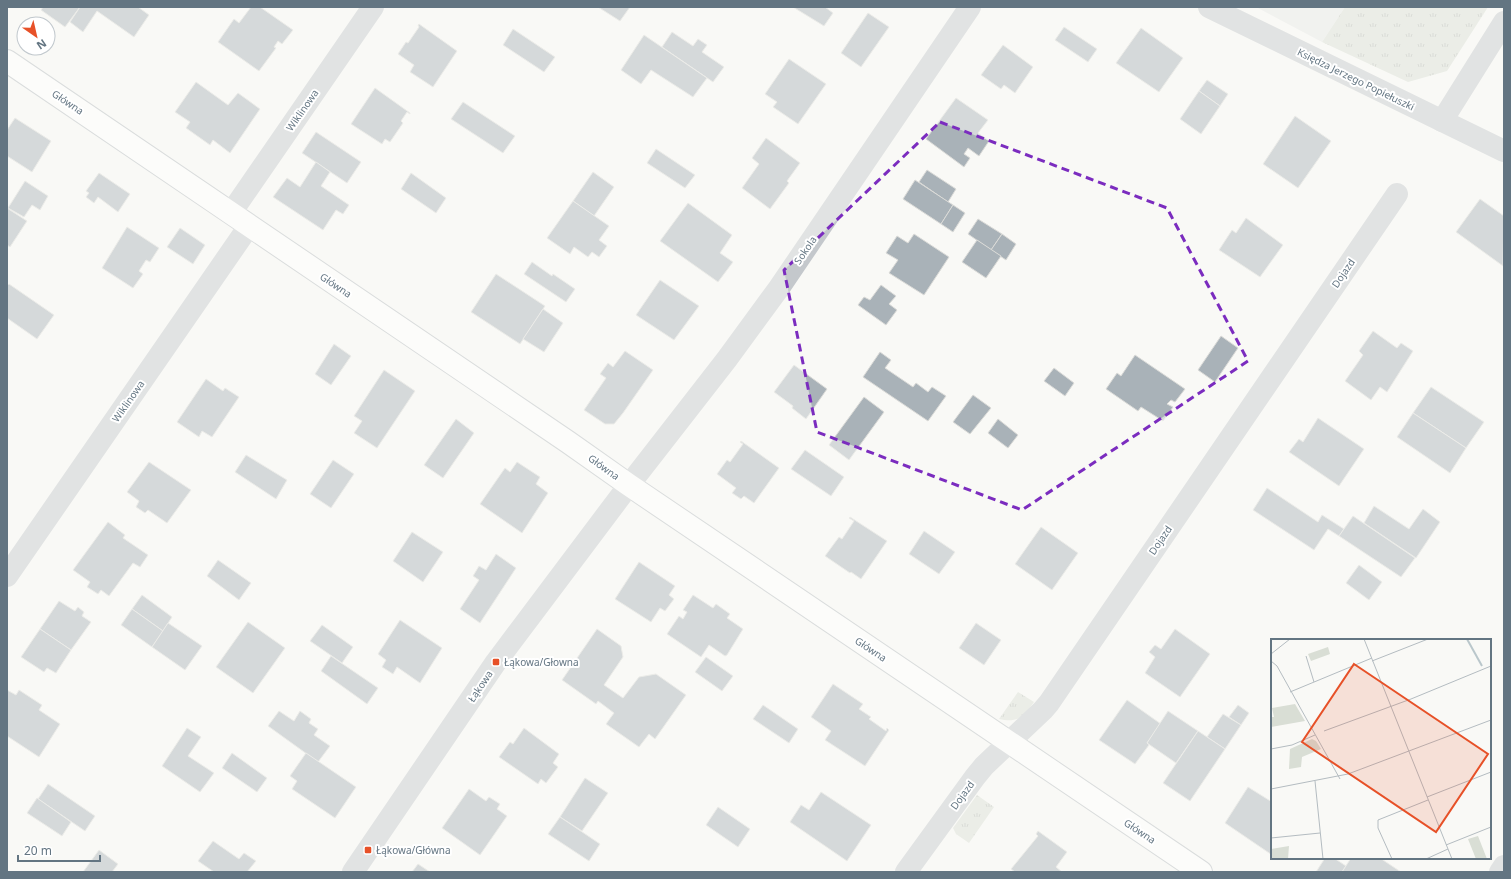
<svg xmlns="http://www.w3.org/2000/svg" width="1511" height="879" font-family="'Noto Sans',sans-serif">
<defs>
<pattern id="grass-tufts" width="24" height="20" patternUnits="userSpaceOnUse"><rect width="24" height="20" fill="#d9ded5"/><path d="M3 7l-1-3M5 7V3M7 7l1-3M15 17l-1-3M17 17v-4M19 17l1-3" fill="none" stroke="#b4b9b2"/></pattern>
</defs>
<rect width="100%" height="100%" fill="#f9f9f6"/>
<path fill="#e7e8e7" d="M1256,7H1345L1322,42Z"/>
<g fill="url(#grass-tufts)">
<path d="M1345,7H1488L1447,71L1408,82L1322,42Z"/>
<path d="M1018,692L1034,702C1023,717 1018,723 999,719Z"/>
<path d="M977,795L994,807L969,843L956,834L953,828Z"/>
</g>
<g fill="#a9b2b8" stroke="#dbdbd8">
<path d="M43,7H80L65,27L41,10Z"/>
<path d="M80,7H138L149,15L134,37L97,11L83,32L70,22Z"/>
<path d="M251,7H260L293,30L282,44L278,41L274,47L276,48L259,71L218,42L234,19L239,23Z"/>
<path d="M598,7H630L620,21Z"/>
<path d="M793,7H825L833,13L824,26Z"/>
<path d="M868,13L889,27L861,67L841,53Z"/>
<path d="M419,24L457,51L433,87L410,72L414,65L398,54L406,42L408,43L419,27L418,25Z"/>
<path d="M1064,27L1097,49L1088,62L1055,40Z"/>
<path d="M1141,28L1183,58L1159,92L1116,63Z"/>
<path d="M513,29L555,57L544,72L503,45Z"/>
<path d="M672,32L693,46L698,39L707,45L702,52L724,67L713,82L662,47Z"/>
<path d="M644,35L707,78L693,97L651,70L641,84L621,70Z"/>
<path d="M1003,45L1033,67L1015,93L1004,85L1001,89L981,75Z"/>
<path d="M789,59L826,84L798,124L773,107L777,102L765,94Z"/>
<path d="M1207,80L1228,94L1220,106L1199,91Z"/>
<path d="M196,82L228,105L238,93L260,109L230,153L213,140L210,145L186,128L190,122L175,112Z"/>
<path d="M375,88L410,113V114L407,112L401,121L403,123L390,142L385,139L382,144L351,124Z"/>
<path d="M1199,91L1220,106L1201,134L1180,119Z"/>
<path d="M956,98L988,120L978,133L989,141L979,156L968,148L964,154L970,158L964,167L926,139Z"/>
<path d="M463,102L515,136L503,153L451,119Z"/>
<path d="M1295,116L1331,141L1298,188L1263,164Z"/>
<path d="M15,118L51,141L32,172L7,156V130Z"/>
<path d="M316,132L361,162L347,183L302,153Z"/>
<path d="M766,138L800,163L787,181L789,183L770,209L742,188L759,164L752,158Z"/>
<path d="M656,149L695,175L685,188L647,163Z"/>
<path d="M316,162L330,172L321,186L349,205L343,214L336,210L323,230L273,197L287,178L300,187Z"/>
<path d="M927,170L956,189L948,202L919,182Z"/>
<path d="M593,172L614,187L594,216L573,201Z"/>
<path d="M99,173L130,194L118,212L98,197L94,203L86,197L89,193L86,191Z"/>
<path d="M411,173L446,198L436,213L401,189Z"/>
<path d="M915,180L953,205L941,224L903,199Z"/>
<path d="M25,181L48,196L40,210L32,205L24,217L8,208Z"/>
<path d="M1480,199L1504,216L1503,266L1456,232Z"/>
<path d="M573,201L609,226L599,240L607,246L599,257L592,252L588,257L574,247L570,254L547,238Z"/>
<path d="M688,203L732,235L720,253L733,262L718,282L660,241Z"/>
<path d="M953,205L965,213L953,232L941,224Z"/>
<path d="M7,208L27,221L10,247L7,245Z"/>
<path d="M1246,218L1283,245L1260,277L1219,250L1232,230L1236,233Z"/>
<path d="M978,219L1002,234L991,250L968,234Z"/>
<path d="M127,227L159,248L150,262L146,260L139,271L143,274L133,288L102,268Z"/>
<path d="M180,228L205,245L193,264L167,247Z"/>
<path d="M914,234L949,257L924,295L889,273L898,260L886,253L897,236L908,243Z"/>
<path d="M1002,234L1016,244L1006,260L991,250Z"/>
<path d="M977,240L1001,256L986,278L962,262Z"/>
<path d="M532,262L552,276L553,274L575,289L566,302L524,274Z"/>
<path d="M496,274L545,306L520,344L471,312Z"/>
<path d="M660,280L699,306L674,340L636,315Z"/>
<path d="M9,284L54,315L37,339L7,318V286Z"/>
<path d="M881,285L896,296L889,304L897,310L886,325L858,305L864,297L870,300Z"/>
<path d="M543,309L563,323L544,352L523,339Z"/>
<path d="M1373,331L1397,348L1401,343L1413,351L1387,392L1380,387L1371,400L1345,381L1363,355L1359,351Z"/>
<path d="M1221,336L1238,348L1215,382L1198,370Z"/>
<path d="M334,344L351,356L331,385L315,374Z"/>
<path d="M625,351L653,370L623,413L614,424H605L584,410L606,378L600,374L608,363L613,367Z"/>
<path d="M880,352L891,360L885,368L913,387L916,383L928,392L932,387L946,396L928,421L863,377Z"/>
<path d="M1135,355L1185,389L1175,402L1171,400L1167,404L1173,407L1163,421L1141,407L1138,411L1106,389L1117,373L1121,376Z"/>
<path d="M794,365L827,389L806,419L792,408L793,406L774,392Z"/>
<path d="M1054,368L1074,383L1065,396L1044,381Z"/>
<path d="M384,370L415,391L377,448L354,433L362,421L354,416Z"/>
<path d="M206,379L223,391L225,388L239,397L212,437L202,431L199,437L177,422Z"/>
<path d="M1431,387L1484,422L1466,448L1413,413Z"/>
<path d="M973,395L991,408L970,434L953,422Z"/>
<path d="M864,397L884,412L849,460L829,445Z"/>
<path d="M1413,413L1466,448L1450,473L1397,437Z"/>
<path d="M1318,418L1364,449L1339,486L1289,452L1299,439L1303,442Z"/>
<path d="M456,419L474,433L443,478L424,465Z"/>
<path d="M998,419L1018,435L1008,448L988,433Z"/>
<path d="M741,441L779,468L754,503L744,496L741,499L732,493L736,488L717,474L727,460L730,462L743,444L740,442Z"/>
<path d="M805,450L844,477L831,496L791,469Z"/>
<path d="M246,455L287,480L276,499L235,472Z"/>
<path d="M333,460L354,474L331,508L310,494Z"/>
<path d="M149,462L191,490L167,523L148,510L145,513L136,507L139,501L127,492Z"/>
<path d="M517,462L540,477L536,484L548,493L522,533L480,504L505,468L510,472Z"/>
<path d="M1267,488L1318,522L1322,515L1344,529L1339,536L1328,529L1314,550L1253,510Z"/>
<path d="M1374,506L1409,529L1423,509L1440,522L1416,558L1364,523Z"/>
<path d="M1353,516L1415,558L1401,577L1339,536Z"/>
<path d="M850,517L887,541L861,579L851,572L850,573L825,556L839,537L842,539L854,521L849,518Z"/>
<path d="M108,522L125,535L123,538L148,555L140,567L133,563L109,596L101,590L98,594L87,587L90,582L73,570Z"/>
<path d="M1041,527L1078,553L1052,590L1015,564Z"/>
<path d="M924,531L955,552L939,574L909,554Z"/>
<path d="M412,532L443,552L423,582L393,561Z"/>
<path d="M496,554L516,568L480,623L460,609L479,580L473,576L479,566L486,570Z"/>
<path d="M218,560L251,583L239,600L207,576Z"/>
<path d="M639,562L675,586L669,595L674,599L665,611L660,608L651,622L615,599Z"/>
<path d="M1359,565L1382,582L1369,600L1346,583Z"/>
<path d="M142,595L172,617L163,631L132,609Z"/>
<path d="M693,595L713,608L716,604L730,614L727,618L743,629L727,655L725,656L709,645L701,657L667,634L679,616L683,619L687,612L683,610Z"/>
<path d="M59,601L75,611L78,607L84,612L82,616L91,622L71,650L40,629Z"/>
<path d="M132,609L163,631L152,647L121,625Z"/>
<path d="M400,620L442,648L420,683L397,667L393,674L382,667L386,660L378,654Z"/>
<path d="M248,622L285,648L253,693L216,667Z"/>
<path d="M168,623L202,646L185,670L152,647Z"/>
<path d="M976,623L1001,640L984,665L959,648Z"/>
<path d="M322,625L353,647L342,663L310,641Z"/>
<path d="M40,629L71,650L56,673L47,668L44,672L21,657Z"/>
<path d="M597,629L621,646L623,657L604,685L623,698L639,677L656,674L686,695L655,739L649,734L639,747L606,724L614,713L598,701L596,704L562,680Z"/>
<path d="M1175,629L1210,654L1180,697L1145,673L1155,657L1149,652L1155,645L1161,649Z"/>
<path d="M331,656L378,688L367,704L321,671Z"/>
<path d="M706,657L733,676L722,691L695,672Z"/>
<path d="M833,684L863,704L859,709L871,717L869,719L886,731L887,728L889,730L865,766L825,740L831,731L811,717Z"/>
<path d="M7,690L16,695L19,690L42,705L39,710L60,724L39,757L7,736Z"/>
<path d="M1127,700L1161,724L1147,743L1149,745L1135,764L1099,740Z"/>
<path d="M763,705L798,729L789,743L753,719Z"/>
<path d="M1238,705L1249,713L1241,725L1229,717Z"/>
<path d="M279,711L294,721L300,711L311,719L309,723L318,729L314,735L330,746L318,762L268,726Z"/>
<path d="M1168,711L1198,731L1176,763L1147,743Z"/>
<path d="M1223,714L1241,725L1225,749L1207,737Z"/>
<path d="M187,728L201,737L188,756L214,773L200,792L162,766Z"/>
<path d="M524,728L559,754L553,763L558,767L546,783L541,779L538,784L499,757L510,742L513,744Z"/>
<path d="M1198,731L1225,749L1190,801L1163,783Z"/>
<path d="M232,753L267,778L257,792L222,768Z"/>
<path d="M306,753L356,787L335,818L292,789L297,781L290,776Z"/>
<path d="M585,778L608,793L582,831L560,817Z"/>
<path d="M48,784L95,816L85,831L38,799Z"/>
<path d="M1248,787L1272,802V855L1225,823Z"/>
<path d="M469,789L486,801L489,797L500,804L497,809L507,816L480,855L442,828Z"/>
<path d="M821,792L871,825L847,861L790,822L801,805L809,810Z"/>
<path d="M37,798L71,822L62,836L27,813Z"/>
<path d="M718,807L750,829L738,847L706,825Z"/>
<path d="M560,817L600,844L589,861L548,834Z"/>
<path d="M1038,831L1067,852L1056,867L1062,872H1015L1011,869L1038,836L1036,834Z"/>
<path d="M213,841L239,859L244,853L256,861L247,872H214L198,861Z"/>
<path d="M99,850L118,864L112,872H83Z"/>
<path d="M1325,858H1334L1346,866L1342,872H1316Z"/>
<path d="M1351,858H1380L1401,872H1342Z"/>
<path d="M418,864L430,872H412Z"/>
</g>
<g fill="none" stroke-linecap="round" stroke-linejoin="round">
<defs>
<path id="secondary" d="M7,61L568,442L629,485L1201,872"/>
</defs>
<use href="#secondary" stroke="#b4babf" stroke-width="24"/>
<g stroke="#c4c8cc" stroke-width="22">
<path d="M1209,7L1504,151"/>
<path d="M1442,121L1504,22"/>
<path d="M231,213L373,7"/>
<path d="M7,576L249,226"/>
<path d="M353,872L496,662L629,485L727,359L779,288L970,7"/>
<path d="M906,872L975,777L984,766L1043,710L1049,703L1397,194"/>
<path d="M1500,872L1504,866"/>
</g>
<use href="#secondary" stroke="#fff" stroke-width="22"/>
</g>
<path d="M0 0H1511V879H0ZM940,122L1167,208L1248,361L1022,510L817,432L784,270Z" fill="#f9f9f6" fill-opacity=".55" fill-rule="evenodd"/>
<path fill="none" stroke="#7b2cbf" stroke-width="3" stroke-dasharray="8 5" stroke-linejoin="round" d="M940,122L1167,208L1248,361L1022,510L817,432L784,270Z"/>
<g fill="#e75128" stroke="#fff" stroke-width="1.5">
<rect x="492" y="658" width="8" height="8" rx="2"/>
<rect x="364" y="846" width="8" height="8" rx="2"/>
</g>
<g text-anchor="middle" stroke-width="4" stroke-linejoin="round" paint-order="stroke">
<g font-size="10" fill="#637582" stroke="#fff">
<text transform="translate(1356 79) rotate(26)" y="4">Księdza Jerzego Popiełuszki</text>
<text transform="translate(68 102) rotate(34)" y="4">Główna</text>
<text transform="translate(302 110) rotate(-55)" y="4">Wiklinowa</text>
<text transform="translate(805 250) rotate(-56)" y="4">Sokola</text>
<text transform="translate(1343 273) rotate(-56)" y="4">Dojazd</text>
<text transform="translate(336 285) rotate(34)" y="4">Główna</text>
<text transform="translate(128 401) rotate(-55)" y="4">Wiklinowa</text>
<text transform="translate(604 467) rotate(36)" y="4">Główna</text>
<text transform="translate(1160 540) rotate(-56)" y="4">Dojazd</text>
<text transform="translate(871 649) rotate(34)" y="4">Główna</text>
<text transform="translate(480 686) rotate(-56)" y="4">Łąkowa</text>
<text transform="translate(962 795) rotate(-54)" y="4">Dojazd</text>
<text transform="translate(1140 831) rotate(34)" y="4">Główna</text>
</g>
<g font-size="10" fill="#637582" stroke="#fff" text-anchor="start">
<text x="504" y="666">Łąkowa/Głowna</text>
<text x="376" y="854">Łąkowa/Główna</text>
</g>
</g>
<g transform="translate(1271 639)">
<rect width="220" height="220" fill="#f9f9f6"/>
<path d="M24,65L34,82L0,88V78H3L1,69ZM41,100L45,102L50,110L31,118L30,128L18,130L19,110ZM207,197L216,220H205L197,200ZM18,207L17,220H0V210Z" fill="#d9ded5"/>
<path d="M57,8L59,15L40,22L37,15Z" fill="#d9ded5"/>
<path fill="none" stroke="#bac7cb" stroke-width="2" d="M196,0L211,27"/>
<path fill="none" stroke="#b4bcc1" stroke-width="1" d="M93,0L181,220M0,15L19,0M35,17L43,43M0,22L6,27L69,140M101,22L157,0M19,53L101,19M53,92L140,60L220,27M0,110L21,106L44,96M44,142L52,220M0,150L77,135L220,81M156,158L220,133M0,199L49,194M175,206L220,188M121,220L107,189V181L157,161M155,220L177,210"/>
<path fill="#e75128" fill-opacity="0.15" stroke="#e75128" stroke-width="2" d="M83,25L217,115L165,193L31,103Z"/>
<rect width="220" height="220" fill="none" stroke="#637582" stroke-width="2"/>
</g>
<rect width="1511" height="879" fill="none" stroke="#637582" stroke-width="16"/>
<g transform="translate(36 36) rotate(146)"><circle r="19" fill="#ffffff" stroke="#c1c8cd"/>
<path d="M0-3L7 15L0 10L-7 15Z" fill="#e75128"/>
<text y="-6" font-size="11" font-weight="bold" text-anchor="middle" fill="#637582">N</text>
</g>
<path d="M18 855v6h82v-6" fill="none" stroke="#637582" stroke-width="2"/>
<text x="24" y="855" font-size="12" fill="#637582" stroke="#ffffff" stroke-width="3" paint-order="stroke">20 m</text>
</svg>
